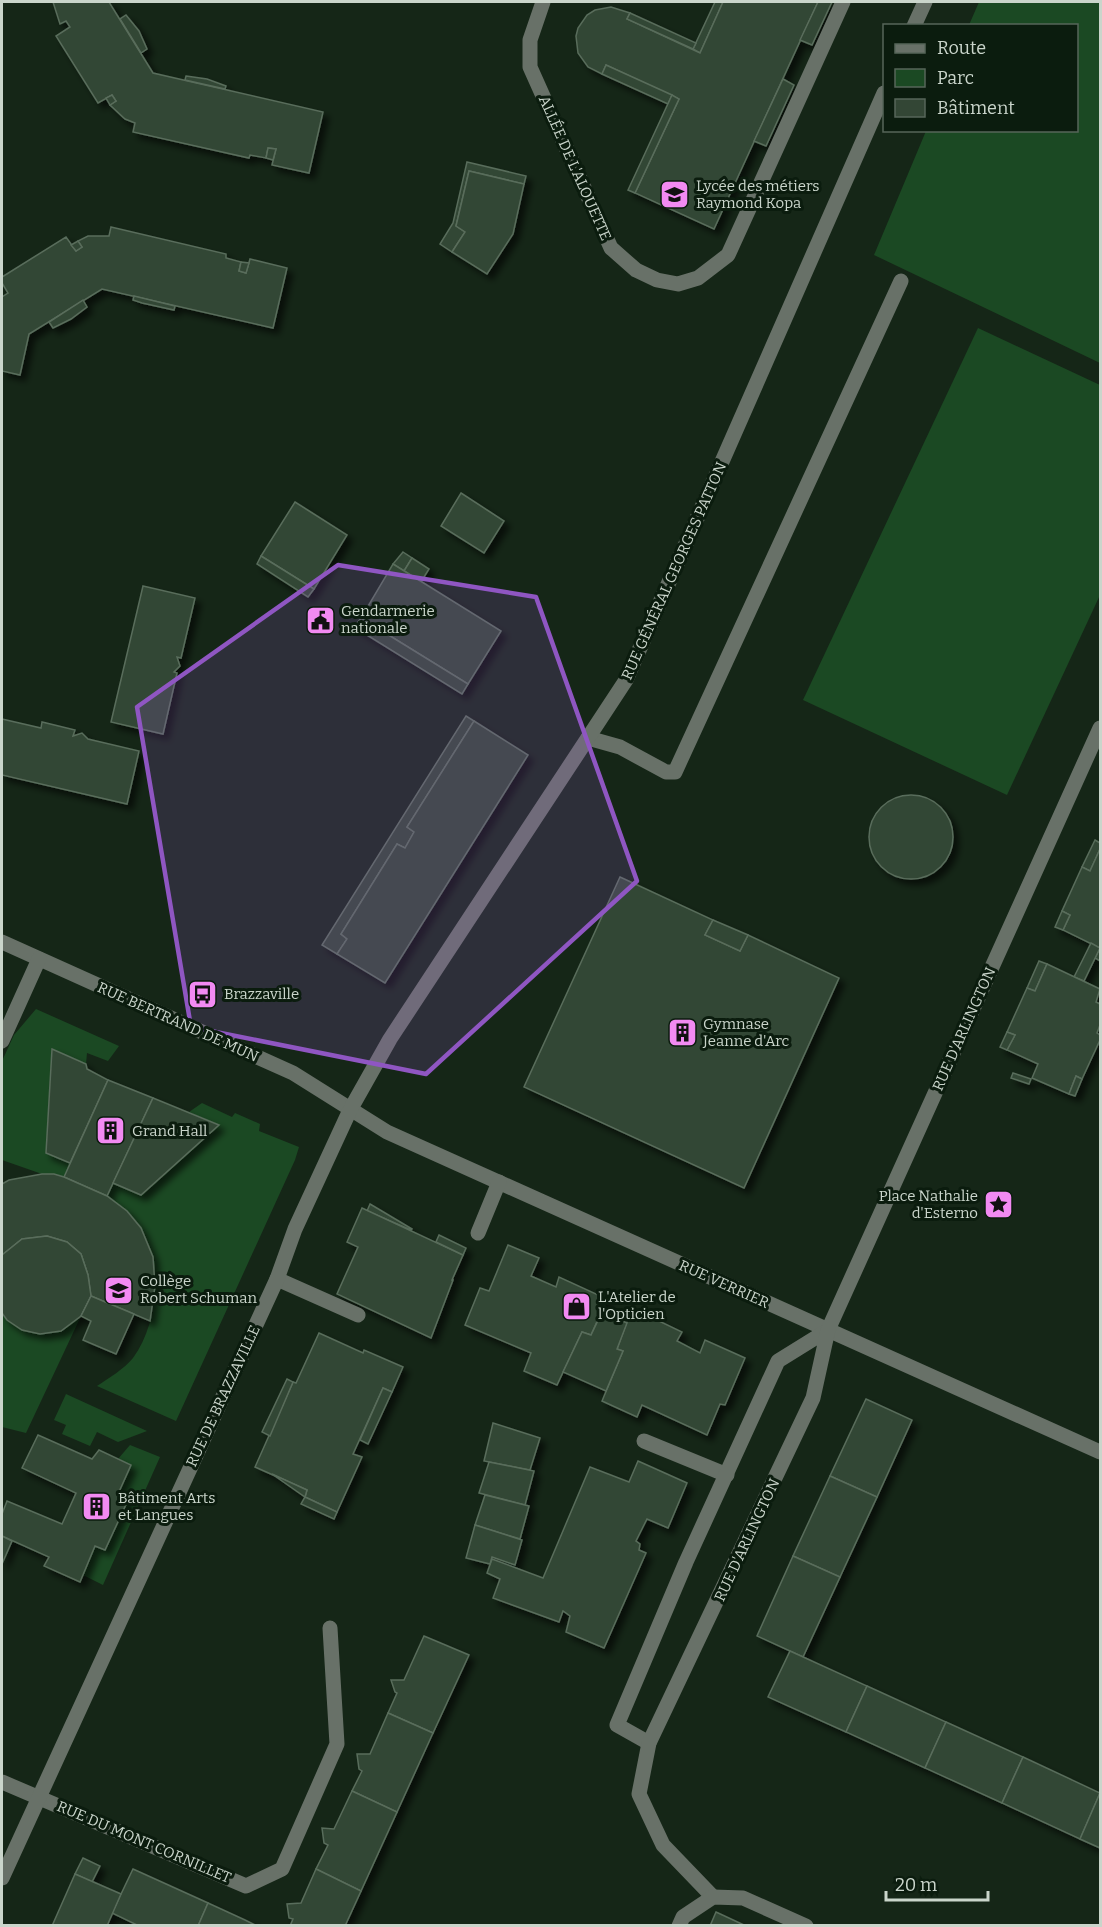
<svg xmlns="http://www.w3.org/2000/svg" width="1102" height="1927" font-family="Bitter,serif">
<defs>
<filter id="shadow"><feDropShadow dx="5.5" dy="5.5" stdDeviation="3" flood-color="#0009"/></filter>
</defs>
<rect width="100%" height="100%" fill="#152617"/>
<g fill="#1b4923">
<path d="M979,2H1100V363L874,255L926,131L1076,130V26L969,25Z"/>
<path d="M978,328L1100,385V595L1007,795L803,700Z"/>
<path d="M36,1009L119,1046L108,1061L87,1053L86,1064L52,1050L46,1153L70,1163L64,1177L54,1174H42L2,1160V1061L14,1035Z"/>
<path d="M202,1103L232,1117L235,1113L260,1124L259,1131L299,1147L295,1160L176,1421L97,1386C109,1378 124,1369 133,1358C158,1324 164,1264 140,1227C132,1214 119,1205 107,1196L113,1183L142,1195L218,1125L189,1112Z"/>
<path d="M2,1313C15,1330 40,1340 61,1330C68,1327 75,1320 81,1316L26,1433L2,1427Z"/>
<path d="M66,1394L147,1431L118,1442L97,1432L90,1446L62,1434L66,1425L54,1420Z"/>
<path d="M130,1445L160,1457L103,1585L83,1575L95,1546L105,1550L128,1499L118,1494L131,1465L118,1459Z"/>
</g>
<g fill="#334635" stroke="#596d5b" stroke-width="1.5" filter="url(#shadow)">
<path d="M53,2H109L153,73L323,112L309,173L272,165L276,149L268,148L266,158L250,155L249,158L133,132L135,123L125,119L110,105L116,101L112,95L98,103L56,36L70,27L66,21L60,24Z"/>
<path d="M715,2H723L700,53L693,49Z"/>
<path d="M723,2H818L714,229L635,193L679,99L606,65L602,74L588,67L578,53L576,36L578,28L587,15L595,10L611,7L630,13L627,19L700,53Z"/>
<path d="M818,2H832L812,45L800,40Z"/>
<path d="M630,13L696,43L693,49L627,19Z"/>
<path d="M126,15L139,31L147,49L141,53L120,19Z"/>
<path d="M606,65L672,95L668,104L602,74Z"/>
<path d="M186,76L207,79L226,86L225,89L185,80Z"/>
<path d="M783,79L794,85L766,146L754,141Z"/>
<path d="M112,95L116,101L110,105L106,98Z"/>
<path d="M672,95L679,99L635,193L628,190Z"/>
<path d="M268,148L276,149L273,160L266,158Z"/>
<path d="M467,162L526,176L524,184L469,171L456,226L465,232L452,252L440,244L453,223Z"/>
<path d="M469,171L524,184L513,234L487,274L452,252L465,232L456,226Z"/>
<path d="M111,227L226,254V258L241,262L239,271L246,273L250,259L287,268L273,328L102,289L29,334L20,375L2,371V297L8,293L2,283V277L66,237L76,251L82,247L78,241L88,236H109Z"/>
<path d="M78,241L82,247L76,251L71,245Z"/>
<path d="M241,262L249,263L246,273L239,271Z"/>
<path d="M134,296L175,306L174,310L142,303L133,300Z"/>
<path d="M83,300L87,307L71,319L53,328L49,322Z"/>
<path d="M461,493L504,521L484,553L441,526Z"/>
<path d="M295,502L347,535L314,589L261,556Z"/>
<path d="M403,552L412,558L404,571L393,564Z"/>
<path d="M261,556L314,589L308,597L257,564Z"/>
<path d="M412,558L429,569L421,582L404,571Z"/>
<path d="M393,564L501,631L468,684L361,618Z"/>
<path d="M143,586L195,598L181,658L177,657L180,666L174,672L177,673L163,734L111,722Z"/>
<path d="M361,618L468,684L462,694L354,627Z"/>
<path d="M466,716L474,721L407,827L414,832L405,848L397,844L341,934L347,939L337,954L322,945Z"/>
<path d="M2,719L41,728L42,722L75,730L73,736L82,733L88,739L139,751L127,804L2,775Z"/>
<path d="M474,721L528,755L385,983L337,954L347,939L341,934L397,844L405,848L414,832L407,827Z"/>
<circle cx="911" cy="837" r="42"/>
<path d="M1095,840L1100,843V849L1090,871L1082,867Z"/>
<path d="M1100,849V961L1095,958L1100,948L1063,930L1070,915L1062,911L1082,867L1090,871Z"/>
<path d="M620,877L713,920L705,935L740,951L748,935L839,978L744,1188L524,1087Z"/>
<path d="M1062,911L1070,915L1063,930L1055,927Z"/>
<path d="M713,920L748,935L740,951L705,935Z"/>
<path d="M1091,943L1100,948L1084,981L1074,977Z"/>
<path d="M1039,961L1047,964L1035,991L1027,988Z"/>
<path d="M1047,964L1100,989L1096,1002L1100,1004V1025L1097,1033L1100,1035V1040L1082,1079L1076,1076L1069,1094L1032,1078L1038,1064L1007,1050L1015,1035L1007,1032L1027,988L1035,991Z"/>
<path d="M1007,1032L1015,1035L1007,1050L1000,1047Z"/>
<path d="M52,1049L86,1064L87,1069L108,1080L70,1163L46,1153Z"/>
<path d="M1013,1073L1031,1079L1029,1084L1011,1078Z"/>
<path d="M1076,1076L1082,1079L1075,1096L1069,1094Z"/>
<path d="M108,1080L153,1098L107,1196L64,1177Z"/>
<path d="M153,1098L219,1125L141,1195L113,1183Z"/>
<path d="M42,1174H54L64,1177L107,1196L127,1211L141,1228L153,1257L155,1286L150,1321L91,1296L88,1275L81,1254L67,1242L47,1236L22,1239L2,1255V1184L9,1180Z"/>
<path d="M370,1204L412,1229L411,1230L367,1211Z"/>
<path d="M362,1208L463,1255L452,1280H453L431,1338L337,1294L358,1247L347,1242Z"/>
<path d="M439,1235L466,1248L463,1255L436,1242Z"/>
<path d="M47,1236L67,1242L81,1254L88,1275L91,1296L81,1316L61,1331L40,1334L22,1330L7,1320L2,1313V1255L22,1239Z"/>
<path d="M508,1245L539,1258L531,1276L556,1287L559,1277L607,1299L591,1335L582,1332L557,1385L524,1371L531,1353L465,1325L480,1288L489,1291Z"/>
<path d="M91,1296L134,1314L116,1354L83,1340L91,1321L81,1316Z"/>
<path d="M632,1308L682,1332L677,1341L700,1353L705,1340L745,1358L725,1405L720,1404L707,1435L642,1405L637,1417L602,1401L623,1351L617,1349Z"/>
<path d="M602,1312L627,1323L617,1349L623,1351L606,1391L563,1372L582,1332L591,1335Z"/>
<path d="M319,1333L363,1353L364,1350L403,1367L392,1392L383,1388L353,1454L362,1457L337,1512L305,1497L307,1490L255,1467L293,1382L296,1383Z"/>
<path d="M287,1379L293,1382L270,1436L262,1432Z"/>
<path d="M383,1388L392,1392L368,1444L360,1440Z"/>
<path d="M866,1399L912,1420L877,1497L830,1476Z"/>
<path d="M493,1423L540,1438L530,1470L484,1461Z"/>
<path d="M38,1435L92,1459L99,1450L131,1465L118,1494L129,1498L105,1550L95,1546L80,1582L44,1566L49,1557L2,1536V1514L7,1501L62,1524L76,1493L22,1468Z"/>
<path d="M638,1461L687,1483L668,1528L647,1519L636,1541L640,1544L639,1550L646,1553L604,1648L566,1632L570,1616L563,1611L559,1622L493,1598L500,1579L487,1573L492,1559L543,1578L590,1467L629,1482Z"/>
<path d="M489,1462L534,1471L525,1505L479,1493Z"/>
<path d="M272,1474L307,1490L305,1497Z"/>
<path d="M830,1476L877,1497L840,1577L793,1556Z"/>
<path d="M485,1495L529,1506L520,1539L475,1525Z"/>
<path d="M305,1497L337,1512L334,1519L301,1504Z"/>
<path d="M475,1525L522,1540L515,1565L492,1557L490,1564L466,1558Z"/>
<path d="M2,1536L12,1541L2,1564Z"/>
<path d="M793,1556L840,1577L803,1657L757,1636Z"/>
<path d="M424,1636L469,1655L433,1733L388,1713L397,1693L395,1692L391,1680H404Z"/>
<path d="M790,1651L867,1686L846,1732L768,1697Z"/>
<path d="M867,1686L946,1722L925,1768L846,1732Z"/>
<path d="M388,1713L433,1733L397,1812L352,1791L362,1771L359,1769L357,1754H370Z"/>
<path d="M946,1722L1023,1757L1002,1803L925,1768Z"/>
<path d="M1023,1757L1100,1793L1080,1839L1002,1803Z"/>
<path d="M352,1791L397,1812L361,1891L316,1869L328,1845L324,1843L322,1828L334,1829Z"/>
<path d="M1100,1793V1848L1080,1839Z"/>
<path d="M83,1858L100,1866L92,1882L75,1874Z"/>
<path d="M133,1869L208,1903L198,1926H139L112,1913Z"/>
<path d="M316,1869L361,1891L345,1926H290L293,1919L289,1918L287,1904L301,1903Z"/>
<path d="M75,1874L121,1894L107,1926H52Z"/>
<path d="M208,1903L245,1920L257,1926H198Z"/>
<path d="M716,1912L746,1926H710Z"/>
</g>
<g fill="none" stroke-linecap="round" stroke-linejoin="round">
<g stroke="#687168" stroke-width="15">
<path d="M543,2L530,40V67L611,248L636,270L657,280L678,284L698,278L728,255L843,2"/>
<path d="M914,26L925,2"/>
<path d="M588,738L620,747L666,772H675L901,281"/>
<path d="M2,942L293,1073L387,1132L1100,1452"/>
<path d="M2,1041L39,959"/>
<path d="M478,1233L499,1182"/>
<path d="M277,1279L358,1315"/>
<path d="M644,1441L727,1475"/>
<path d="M649,1743L617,1725L686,1562L778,1361L828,1330"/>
<path d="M2,1782L246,1886L282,1869L337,1744L330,1628"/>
<path d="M2,1878L277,1279L295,1229L350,1110L390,1039L626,680L884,93"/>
<path d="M713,1897L663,1845L639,1794L649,1743L813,1398L828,1330L1100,728"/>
<path d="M679,1926L683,1917L713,1897L743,1898L806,1926"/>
</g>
</g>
<path fill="#8f56c2" fill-opacity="0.2" stroke="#8f56c2" stroke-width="4.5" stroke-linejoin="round" d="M338,565L536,597L637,881L426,1074L191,1027L137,707Z"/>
<defs>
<symbol id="school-square" viewBox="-11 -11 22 22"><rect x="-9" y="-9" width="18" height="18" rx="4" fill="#f28af2" stroke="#0b1c0e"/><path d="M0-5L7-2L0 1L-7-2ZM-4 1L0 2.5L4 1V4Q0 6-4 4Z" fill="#111"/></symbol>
<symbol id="civic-square" viewBox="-11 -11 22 22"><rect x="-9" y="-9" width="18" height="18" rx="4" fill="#f28af2" stroke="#0b1c0e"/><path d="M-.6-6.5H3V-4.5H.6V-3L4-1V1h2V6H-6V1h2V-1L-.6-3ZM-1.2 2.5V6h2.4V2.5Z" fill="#111"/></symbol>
<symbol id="bus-square" viewBox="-11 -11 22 22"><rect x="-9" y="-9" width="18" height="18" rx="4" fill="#f28af2" stroke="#0b1c0e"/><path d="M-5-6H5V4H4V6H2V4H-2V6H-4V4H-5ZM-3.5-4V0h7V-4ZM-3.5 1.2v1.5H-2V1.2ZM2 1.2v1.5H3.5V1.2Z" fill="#111"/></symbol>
<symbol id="building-square" viewBox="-11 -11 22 22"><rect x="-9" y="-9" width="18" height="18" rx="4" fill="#f28af2" stroke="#0b1c0e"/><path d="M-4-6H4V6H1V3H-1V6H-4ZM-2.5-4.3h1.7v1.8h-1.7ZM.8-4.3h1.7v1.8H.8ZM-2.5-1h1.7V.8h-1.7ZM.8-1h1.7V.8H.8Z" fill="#111"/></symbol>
<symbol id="sight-square" viewBox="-11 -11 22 22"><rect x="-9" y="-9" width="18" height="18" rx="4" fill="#f28af2" stroke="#0b1c0e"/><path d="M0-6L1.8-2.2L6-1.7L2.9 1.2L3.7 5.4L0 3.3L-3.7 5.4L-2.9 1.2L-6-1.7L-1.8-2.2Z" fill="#111"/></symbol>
<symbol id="shop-square" viewBox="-11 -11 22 22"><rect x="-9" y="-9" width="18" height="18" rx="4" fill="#f28af2" stroke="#0b1c0e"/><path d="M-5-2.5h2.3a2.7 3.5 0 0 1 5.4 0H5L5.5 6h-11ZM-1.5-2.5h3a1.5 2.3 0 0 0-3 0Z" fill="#111"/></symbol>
</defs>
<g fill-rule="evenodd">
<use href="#school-square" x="658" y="178" width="33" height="33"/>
<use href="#civic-square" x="304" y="604" width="33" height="33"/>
<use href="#bus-square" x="186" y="978" width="33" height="33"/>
<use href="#building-square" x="666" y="1016" width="33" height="33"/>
<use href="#building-square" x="94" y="1114" width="33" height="33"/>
<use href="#sight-square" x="982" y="1188" width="33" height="33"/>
<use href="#school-square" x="102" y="1274" width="33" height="33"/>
<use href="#shop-square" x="560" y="1290" width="33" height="33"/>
<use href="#building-square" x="80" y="1490" width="33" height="33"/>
</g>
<g text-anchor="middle" stroke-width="6" stroke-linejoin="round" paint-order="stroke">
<g font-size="15" fill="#cad5cb" stroke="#0b1c0e">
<text transform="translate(575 168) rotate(66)" y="5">ALLÉE DE L'ALOUETTE</text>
<text transform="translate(674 571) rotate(-66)" y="5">RUE GÉNÉRAL GEORGES PATTON</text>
<text transform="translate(178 1022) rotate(24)" y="5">RUE BERTRAND DE MUN</text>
<text transform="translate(964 1029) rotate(-66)" y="5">RUE D'ARLINGTON</text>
<text transform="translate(724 1284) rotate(24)" y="5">RUE VERRIER</text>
<text transform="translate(223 1396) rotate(-65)" y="5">RUE DE BRAZZAVILLE</text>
<text transform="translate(747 1540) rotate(-65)" y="5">RUE D'ARLINGTON</text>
<text transform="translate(144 1842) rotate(23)" y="5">RUE DU MONT CORNILLET</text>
</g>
<g font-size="15" fill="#cad5cb" stroke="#0b1c0e" text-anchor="start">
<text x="696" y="191">Lycée des métiers<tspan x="696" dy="17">Raymond Kopa</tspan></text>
<text x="341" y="616">Gendarmerie<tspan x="341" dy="17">nationale</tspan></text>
<text x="224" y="999">Brazzaville</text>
<text x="703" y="1029">Gymnase<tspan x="703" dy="17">Jeanne d'Arc</tspan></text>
<text x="132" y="1136">Grand Hall</text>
<text x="978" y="1201" text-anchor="end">Place Nathalie<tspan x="978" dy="17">d'Esterno</tspan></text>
<text x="140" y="1286">Collège<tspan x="140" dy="17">Robert Schuman</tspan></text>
<text x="598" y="1302">L'Atelier de<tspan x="598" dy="17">l'Opticien</tspan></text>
<text x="118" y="1503">Bâtiment Arts<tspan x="118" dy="17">et Langues</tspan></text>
</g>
</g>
<rect width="1102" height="1927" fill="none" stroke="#cad5cb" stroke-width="6"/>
<rect x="883" y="24" width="195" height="108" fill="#0b1c0e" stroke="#57665a" stroke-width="1.5"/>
<rect x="895" y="44" width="30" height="9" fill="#687168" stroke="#57665a" stroke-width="1.5"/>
<text x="937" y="54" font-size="18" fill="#cad5cb">Route</text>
<rect x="895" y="69" width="30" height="18" fill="#1b4923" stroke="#57665a" stroke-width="1.5"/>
<text x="937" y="84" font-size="18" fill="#cad5cb">Parc</text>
<rect x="895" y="99" width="30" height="18" fill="#334635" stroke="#57665a" stroke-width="1.5"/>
<text x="937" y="114" font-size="18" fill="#cad5cb">Bâtiment</text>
<path d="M886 1891v9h102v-9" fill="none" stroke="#cad5cb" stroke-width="3"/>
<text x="895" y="1891" font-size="18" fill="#cad5cb" stroke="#0b1c0e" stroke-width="4.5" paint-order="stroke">20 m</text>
</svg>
